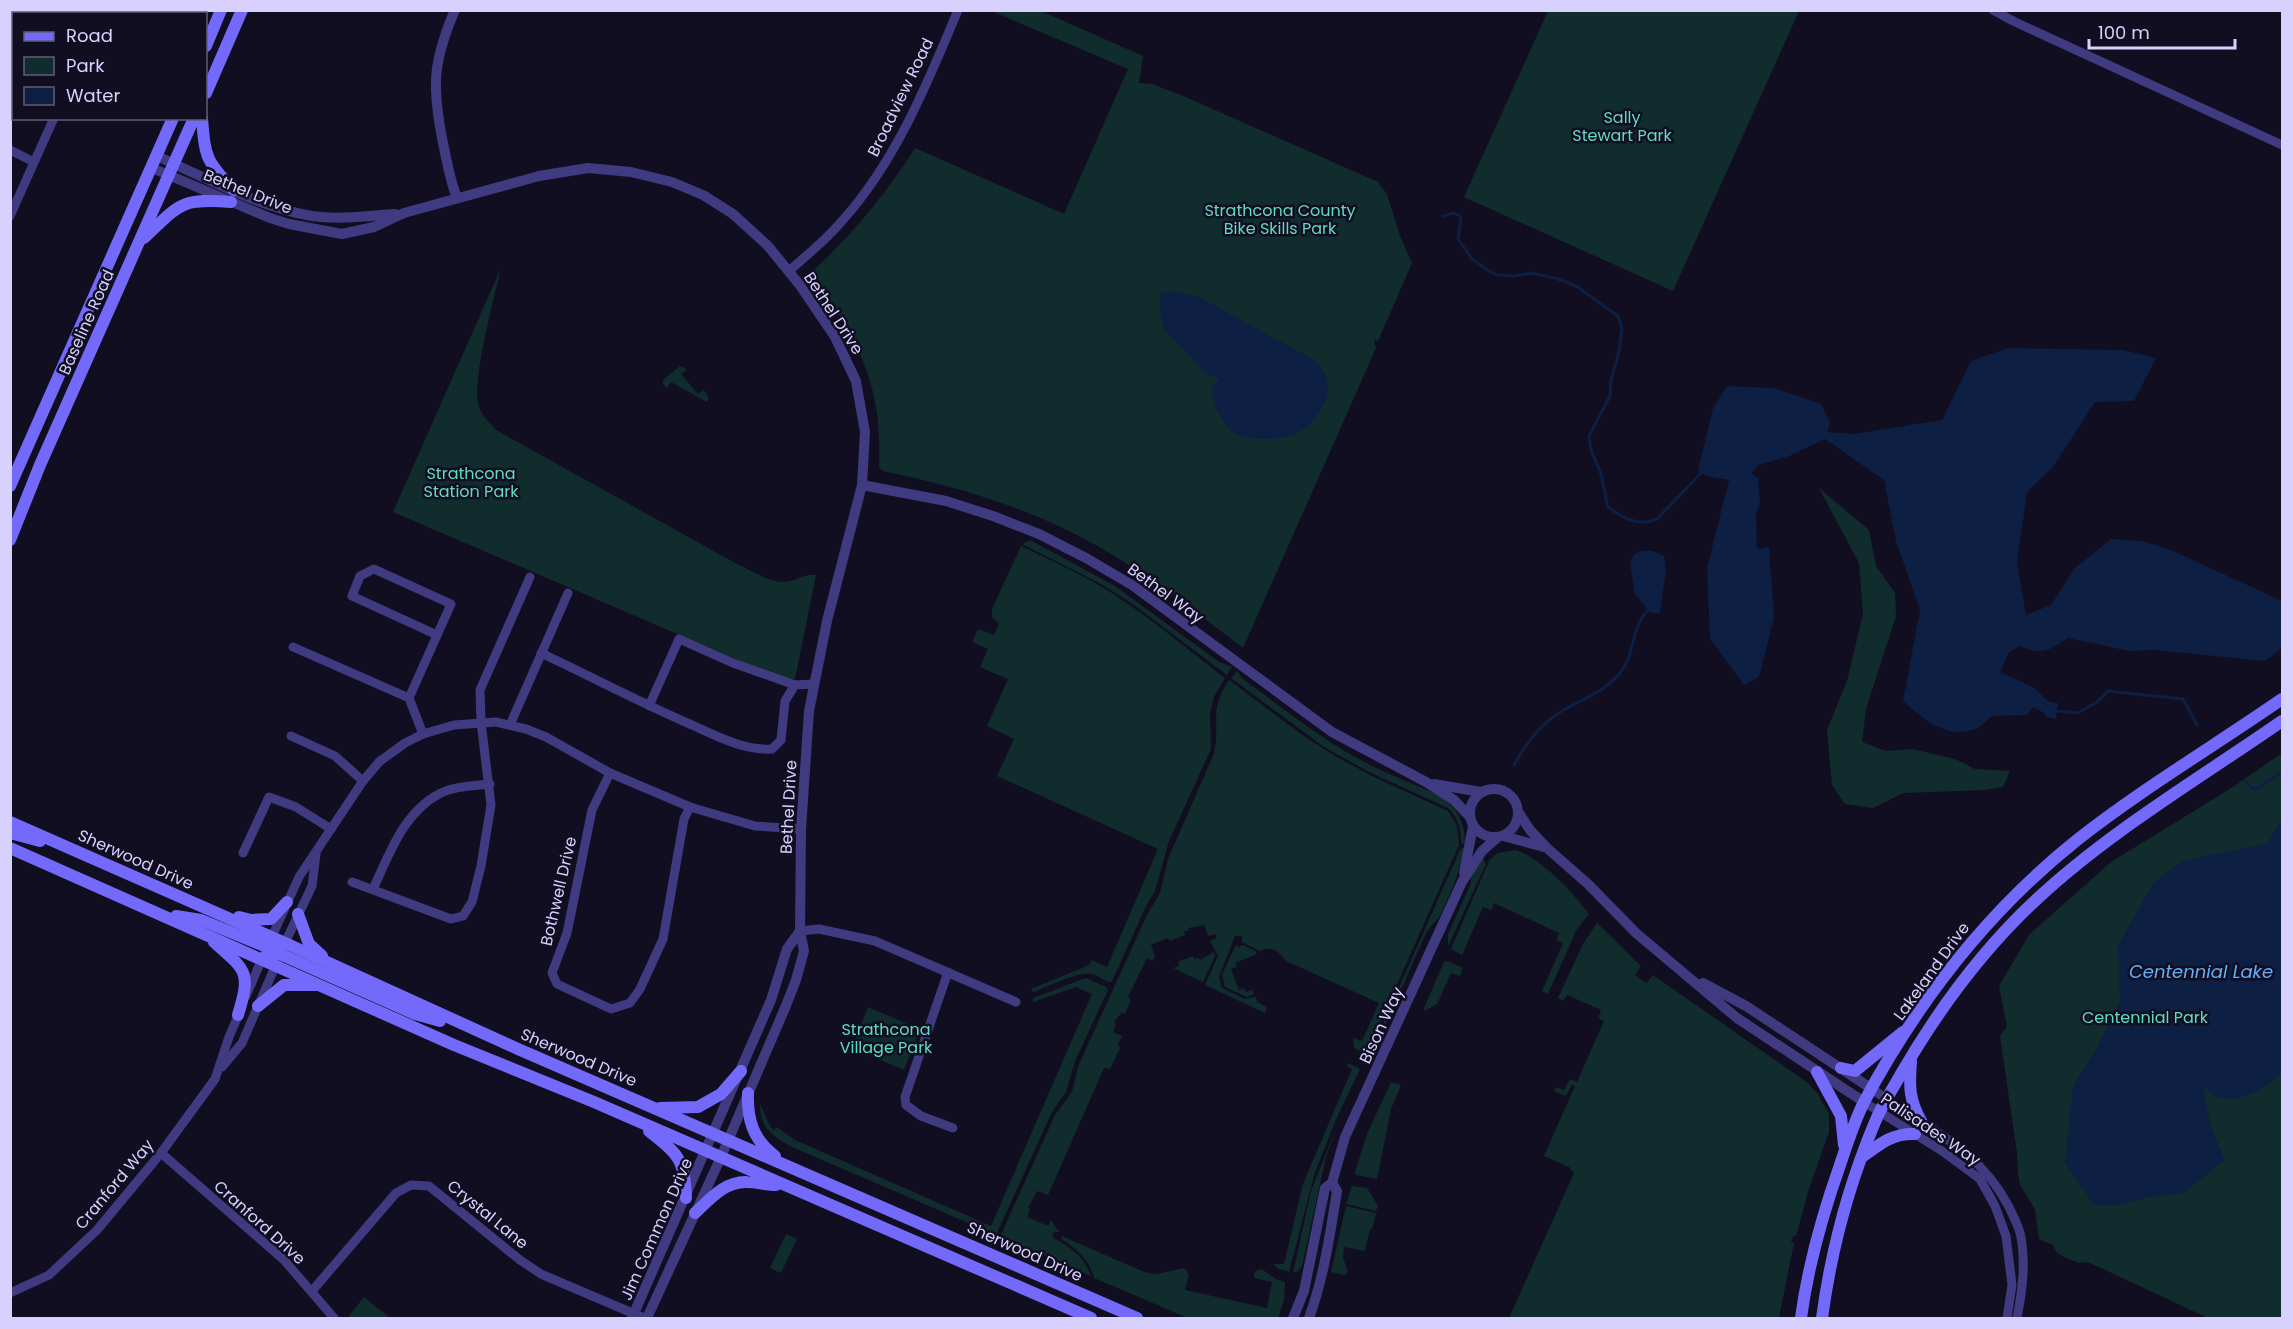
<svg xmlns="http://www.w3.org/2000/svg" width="2293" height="1329" font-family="Poppins,sans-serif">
<rect width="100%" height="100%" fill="#120e22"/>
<g fill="#112c2c">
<path d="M989,10L1041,11L1143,56L1139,83L1152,84L1181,95L1378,182L1387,194L1400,236L1412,263L1378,341L1374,340L1376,348L1243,648C1197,613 1152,577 1101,548C1033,509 960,487 883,471L879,467C883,386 859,341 813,277L812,272C853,234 885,195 915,148L1064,214L1128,69Z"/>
<path d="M1548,11H1799L1673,291L1464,197Z"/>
<path d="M501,268C495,295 470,386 479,407C482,416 490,423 496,430L737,564C750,570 768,582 783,582C795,582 804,573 816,575L795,679L791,681L782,679L393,512Z"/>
<path d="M680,366L687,369L681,374L698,394L704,390L709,398L707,402L671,382L667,388L663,384V380Z"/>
<path d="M1819,488L1869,530L1876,566L1895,593L1896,616L1866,709L1862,742L1885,751L1912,749L1955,759L1975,769L2010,771L2003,787L1985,790L1903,793L1873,808L1845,804L1832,785L1827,730L1847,681L1863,614L1859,563Z"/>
<path d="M1030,540L1115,586L1219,662L1232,667L1227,675L1130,602L1099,583L1022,544Z"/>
<path d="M1021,546C1050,560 1079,573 1107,590C1148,616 1186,648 1225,678L1214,696L1210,714L1211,749L1169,841L1155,891L1147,904L1113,979L1111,982C1103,981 1100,976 1093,974C1080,970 1047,987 1033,992L1031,989L1089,965L1092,960L1107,967L1158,849L997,776L1014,739L987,726L1008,679L980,667L988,649L972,642L978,629L994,635L999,624L992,617V609Z"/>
<path d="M1237,671L1242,678C1280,706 1317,736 1359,759C1375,768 1392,775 1408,782C1422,788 1437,792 1449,803C1461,814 1465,828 1465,844L1461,843C1461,830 1458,817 1448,808L1369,772L1324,747L1231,678Z"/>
<path d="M1229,680L1301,734L1335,756L1376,778L1448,811L1457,826L1459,845L1366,1054L1354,1048L1353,1038L1362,1041L1379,1003L1286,961C1278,950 1273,946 1260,951L1242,942V936H1235L1219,977L1222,988L1245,999L1256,997L1257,1002L1267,1007L1265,1013L1205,985L1218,956L1210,941L1217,938L1215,934L1208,936L1204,925L1188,928L1189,930L1184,932L1185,935L1170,941L1168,938L1151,945L1155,957L1153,961L1147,958L1128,997L1131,999L1125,1014L1121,1013L1114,1022L1116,1024L1113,1032L1122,1036L1118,1044L1120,1048L1110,1069L1104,1068L1048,1195L1037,1191L1028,1208L1030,1209L1027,1217L1048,1226L1051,1220L1059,1232H1054L1052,1237C1069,1246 1084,1256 1091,1276L1000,1237L1055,1115L1072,1092L1078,1067L1085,1051L1147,915L1160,893L1168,859L1213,756C1222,724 1207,712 1229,680Z"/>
<path d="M2282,753V1318H2208L2088,1262L2079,1263L2066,1258L2057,1253L2053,1245L2039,1239L2035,1209L2020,1185L2018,1174L2017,1153L2000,1036L2007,1027L1999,986L2029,935L2111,862L2233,787Z"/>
<path d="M1463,848L1465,849L1454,885L1440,916L1427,931L1384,1028L1380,1047L1373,1046L1460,850Z"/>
<path d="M1515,850C1539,856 1574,893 1589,914L1577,929L1548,994L1542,991L1563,943L1556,940L1559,933L1494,903L1491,910L1483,907L1462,955L1451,949L1490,859L1498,853Z"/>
<path d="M1482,857L1486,864L1448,946V934L1471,883V876Z"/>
<path d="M1597,923L1639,964L1641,966L1635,975L1646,983L1653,975L1808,1083L1818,1094L1829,1114V1132L1808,1192L1796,1236H1793L1791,1242L1794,1243L1779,1318H1509L1574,1173L1569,1167L1544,1156L1575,1086L1572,1085L1566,1096L1554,1091L1556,1087L1564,1090L1570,1079L1577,1082L1604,1021L1598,1018L1601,1010L1567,995L1563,1001L1558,998L1583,944Z"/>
<path d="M1236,945L1238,947L1243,945L1257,952L1255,955L1235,963L1237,967L1231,969L1239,990L1244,988L1246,992L1252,990L1254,994L1247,997L1225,987L1222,974Z"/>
<path d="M1214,952L1215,956L1203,982L1173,968L1179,966L1178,962L1193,956L1194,959L1199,958L1200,960Z"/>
<path d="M1447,961L1463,968L1460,976L1451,973L1437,1004L1425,1011L1424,1008L1444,962Z"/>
<path d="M1086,978L1106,987L1108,990L1075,1061L1066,1092L1052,1112L996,1235L790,1146C771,1135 760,1127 760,1104L770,1126L774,1130L777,1127L795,1140L991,1226L1092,994L1076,987L1033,1002V998Z"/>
<path d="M868,1007L920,1029L904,1070L852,1048Z"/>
<path d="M1348,1063L1360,1069L1338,1115L1315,1172L1289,1272L1277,1268L1274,1264H1284L1303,1184L1352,1069L1347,1066Z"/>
<path d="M1391,1082L1401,1085L1391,1109L1377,1179L1356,1175L1355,1172L1367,1134Z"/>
<path d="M1341,1116L1326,1157L1302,1266L1298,1271L1293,1273L1311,1191Z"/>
<path d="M1352,1186L1367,1188L1378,1206L1376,1211L1346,1204Z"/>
<path d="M1346,1206L1376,1213L1372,1229H1370L1365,1251L1344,1247L1343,1258L1348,1272L1344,1275L1331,1272Z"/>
<path d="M786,1234L797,1239L781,1273L770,1268Z"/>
<path d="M1062,1236L1144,1272L1157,1274L1184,1268L1189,1274L1185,1290L1267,1308L1272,1282L1254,1278L1255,1271L1262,1269L1276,1279L1285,1282L1284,1300L1278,1318H1188L1094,1278C1090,1260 1076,1248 1061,1239Z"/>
<path d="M364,1297L390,1318H350L349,1316Z"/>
</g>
<g fill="#0d1f43">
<path d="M1172,291L1199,297L1316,361C1322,368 1329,380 1328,390C1327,403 1315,421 1304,429C1289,441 1251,442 1234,433C1227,429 1223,422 1220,415C1214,405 1211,396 1213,385L1219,380L1216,377L1207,374L1164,330L1159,305L1161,293Z"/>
<path d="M2008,348L2123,350L2156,358L2134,401L2095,402L2053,467L2027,492L2017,563L2026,615L2051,605L2074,569L2111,539L2142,541L2171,550L2282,601V648L2265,661L2155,650L2129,651L2068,638C2050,650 2042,656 2020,646L2009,652L2000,672L2033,687L2048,701L2058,703L2056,719L2046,717L2043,712L2033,707L2026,715L1992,716C1988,719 1983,726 1978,728C1949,741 1924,720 1903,701L1920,610L1896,541L1884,480L1825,439L1789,456L1758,465L1751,474L1758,478L1760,504L1756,512L1757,549L1769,547L1774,617L1759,677L1744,685L1710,639L1707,568L1729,480L1707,476L1698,471L1713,408L1727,386L1774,388L1821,404L1830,422L1828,432L1854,434L1942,420L1971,361Z"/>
<path d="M1641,551H1652L1664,556L1666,571L1660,613H1651L1635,594L1630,563L1634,554Z"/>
<path d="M2282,818V1072C2270,1086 2238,1105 2218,1097C2213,1095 2207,1089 2203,1086L2211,1128L2225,1160L2183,1193L2149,1197L2118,1205H2094L2065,1162L2073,1087L2100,1042L2120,1000L2118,946L2153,883L2183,861L2268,843Z"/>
</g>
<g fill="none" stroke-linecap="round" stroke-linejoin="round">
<g stroke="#0d1f43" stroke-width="3">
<path d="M1443,216L1454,213L1461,217L1458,239L1472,259L1489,271L1497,275L1514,276L1531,273L1558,279L1576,286L1618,316L1622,329L1619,351L1611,380L1610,396L1589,436L1591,450L1601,474L1608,507C1623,518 1638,527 1657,519L1701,473"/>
<path d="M2057,711L2078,713L2097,702L2108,691L2183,699L2197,725"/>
<path d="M1514,765C1526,743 1540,724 1562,711C1584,698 1608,691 1623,669C1636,650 1630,630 1648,610"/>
<path d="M2245,781L2255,790L2282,772"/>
</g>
<g stroke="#403a80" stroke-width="9">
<path d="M24,10L31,14"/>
<path d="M1993,10L2013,21L2282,145"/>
<path d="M103,14L104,10"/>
<path d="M10,150L34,162"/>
<path d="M10,216L54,118"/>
<path d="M789,271C807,255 826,240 842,221C896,161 927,84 958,10"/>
<path d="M293,647L409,698"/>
<path d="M541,653C592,677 641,703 692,725C716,736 745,751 772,749L781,740L785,701L795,685L813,684"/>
<path d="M649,706L679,639L733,663L795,685"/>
<path d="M510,725L568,593"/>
<path d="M423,734L409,698L451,604L374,569L360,576L352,596L437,635"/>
<path d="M291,736L335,756L363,781"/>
<path d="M610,773L592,810L567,933L552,973L557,984L611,1009L630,1003L640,989L663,939L684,819L690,807"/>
<path d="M243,853L269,797L296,807L331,829"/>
<path d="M352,882L451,919L463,916L472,902L481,866L491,805L481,722L480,690L530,577"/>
<path d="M373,889C389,855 403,813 439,794C454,786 473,786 490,784"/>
<path d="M800,931L819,929L875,941L1016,1002"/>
<path d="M270,941L299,877L363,781L379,762L405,743L423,734L454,725L496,722L526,729L546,737L610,773L690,807L755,826L801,829"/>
<path d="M283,947L312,886L316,854"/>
<path d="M948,972L905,1097L906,1105L921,1116L953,1128"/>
<path d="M246,996L264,954"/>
<path d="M222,1067L242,1043L278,960"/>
<path d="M1872,1089C1924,1127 1978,1147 2009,1207C2013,1216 2019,1226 2021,1237C2026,1264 2022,1292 2017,1318"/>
<path d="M1864,1102L1942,1151L1980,1179L1995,1206L2006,1236L2012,1285L2007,1318"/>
<path d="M161,1153L284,1260L334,1318"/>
<path d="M312,1291L396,1193L411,1185L429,1186L520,1260L541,1274L644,1318"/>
<path d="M10,1293L49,1275L97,1230L161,1153L215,1079L229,1037L241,1009"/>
</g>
<g stroke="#403a80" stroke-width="10">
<path d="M455,10C432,63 432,88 443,143C447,162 450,180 457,198"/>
<path d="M157,156C206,178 258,207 312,216C339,220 368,216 395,214"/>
<path d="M152,168L270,218L289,224L342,234L374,227L404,213L539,176L588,168L631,172L672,182L703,195L733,214L768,246L799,284L835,337L856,381L865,432L862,485L827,621L809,711L801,829L800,931L804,951L796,980L785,1008L721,1157L647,1318"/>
<path d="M862,485L946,501L993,516L1039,534L1086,558L1132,585L1332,732L1426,782L1454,800L1470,817"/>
<path d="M1434,784L1481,792"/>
<circle cx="1494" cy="813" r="24"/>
<path d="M1519,813L1530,830L1547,848L1588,884L1636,933L1737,1018L1864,1102"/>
<path d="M1503,836L1544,847"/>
<path d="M1464,873L1473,826"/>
<path d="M1703,983L1746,1006L1872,1089"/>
<path d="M632,1318L771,1000L787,949L800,931"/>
<path d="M1293,1318L1304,1291L1325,1188L1332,1183L1345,1137L1462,882L1482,851L1498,837"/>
<path d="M1309,1318C1324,1277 1330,1234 1337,1191L1332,1183"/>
</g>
<g stroke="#736afb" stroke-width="12">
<path d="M206,46L221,10"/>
<path d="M206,93L242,10"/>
<path d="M202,118C205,157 206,162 234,190"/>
<path d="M144,238C180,204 180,198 231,202"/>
<path d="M10,486L173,118"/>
<path d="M10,540L40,465L194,118"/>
<path d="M10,822L285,943L518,1049L1137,1318"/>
<path d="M10,833L40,841"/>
<path d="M10,848L454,1045L594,1102L1091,1318"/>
<path d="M298,914L309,944L322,956"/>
<path d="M176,916L201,920L267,947L281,945"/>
<path d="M239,917L251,920L271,919L287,902"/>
<path d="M214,942C247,971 251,972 238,1015"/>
<path d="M262,959L271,954H280L415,1014L440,1021"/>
<path d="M258,1006L284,985H316"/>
<path d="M1911,1061C1909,1087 1909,1100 1922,1123"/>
<path d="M1841,1068L1855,1071L1903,1032"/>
<path d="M1817,1072L1841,1116L1844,1145"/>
<path d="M748,1093C747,1119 753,1140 775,1156"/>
<path d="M660,1108L698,1107L721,1094L741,1071"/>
<path d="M649,1131C678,1154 685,1159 686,1198"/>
<path d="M1862,1157C1880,1144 1892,1133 1915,1134"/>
<path d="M695,1213C710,1199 725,1181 747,1182C757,1182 766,1185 776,1185"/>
<path d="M1801,1318C1808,1265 1822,1216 1840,1165C1847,1144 1854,1122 1864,1102C1918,1001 1988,911 2077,840C2142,789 2214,746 2282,699"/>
<path d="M1822,1318C1831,1251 1849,1184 1875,1122C1882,1105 1892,1090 1901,1074C1938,1010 1982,950 2037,899C2110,831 2200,778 2282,721"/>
</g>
</g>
<g text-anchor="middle" stroke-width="5" stroke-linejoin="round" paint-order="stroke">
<g font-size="16" fill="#d8d1fe" stroke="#120e22">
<text transform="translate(900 97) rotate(-64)" y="6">Broadview Road</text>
<text transform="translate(248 191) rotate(22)" y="6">Bethel Drive</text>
<text transform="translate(834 313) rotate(57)" y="6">Bethel Drive</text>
<text transform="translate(86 322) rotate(-66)" y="6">Baseline Road</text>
<text transform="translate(1166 593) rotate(36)" y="6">Bethel Way</text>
<text transform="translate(788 807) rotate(-87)" y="6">Bethel Drive</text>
<text transform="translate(136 859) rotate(24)" y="6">Sherwood Drive</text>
<text transform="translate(558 891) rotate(-77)" y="6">Bothwell Drive</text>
<text transform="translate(1931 971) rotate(-54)" y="6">Lakeland Drive</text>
<text transform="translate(1381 1025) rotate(-65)" y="6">Bison Way</text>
<text transform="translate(579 1057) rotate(23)" y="6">Sherwood Drive</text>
<text transform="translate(1931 1129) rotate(34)" y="6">Palisades Way</text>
<text transform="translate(114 1184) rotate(-50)" y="6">Cranford Way</text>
<text transform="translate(488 1214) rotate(39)" y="6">Crystal Lane</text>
<text transform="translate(260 1222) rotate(42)" y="6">Cranford Drive</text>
<text transform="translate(656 1229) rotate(-66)" y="6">Jim Common Drive</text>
<text transform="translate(1025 1251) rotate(24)" y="6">Sherwood Drive</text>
</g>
<g font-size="16" fill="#5fdcc1" stroke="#120e22">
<text x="1622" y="123">Sally<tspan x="1622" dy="18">Stewart Park</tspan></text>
<text x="1280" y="216">Strathcona County<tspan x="1280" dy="18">Bike Skills Park</tspan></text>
<text x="471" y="479">Strathcona<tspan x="471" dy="18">Station Park</tspan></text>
<text x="2145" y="1023">Centennial Park</text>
<text x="886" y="1035">Strathcona<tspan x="886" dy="18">Village Park</tspan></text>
</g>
<g font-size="18" font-style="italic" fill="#62affb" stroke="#120e22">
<text x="2201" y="978">Centennial Lake</text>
</g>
</g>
<rect width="2293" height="1329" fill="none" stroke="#d8d1fe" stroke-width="24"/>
<rect x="12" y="12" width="195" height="108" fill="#120e22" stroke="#615c7a" stroke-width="1.5"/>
<rect x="24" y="32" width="30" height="9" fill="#736afb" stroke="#615c7a" stroke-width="1.5"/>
<text x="66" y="42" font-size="18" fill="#d8d1fe">Road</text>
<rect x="24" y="57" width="30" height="18" fill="#112c2c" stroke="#615c7a" stroke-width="1.5"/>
<text x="66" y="72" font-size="18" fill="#d8d1fe">Park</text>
<rect x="24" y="87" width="30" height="18" fill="#0d1f43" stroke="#615c7a" stroke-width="1.5"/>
<text x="66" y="102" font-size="18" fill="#d8d1fe">Water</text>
<path d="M2089 39v9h146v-9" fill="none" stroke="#d8d1fe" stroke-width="3"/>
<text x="2098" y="39" font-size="18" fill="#d8d1fe" stroke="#120e22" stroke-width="4.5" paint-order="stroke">100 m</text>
</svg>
